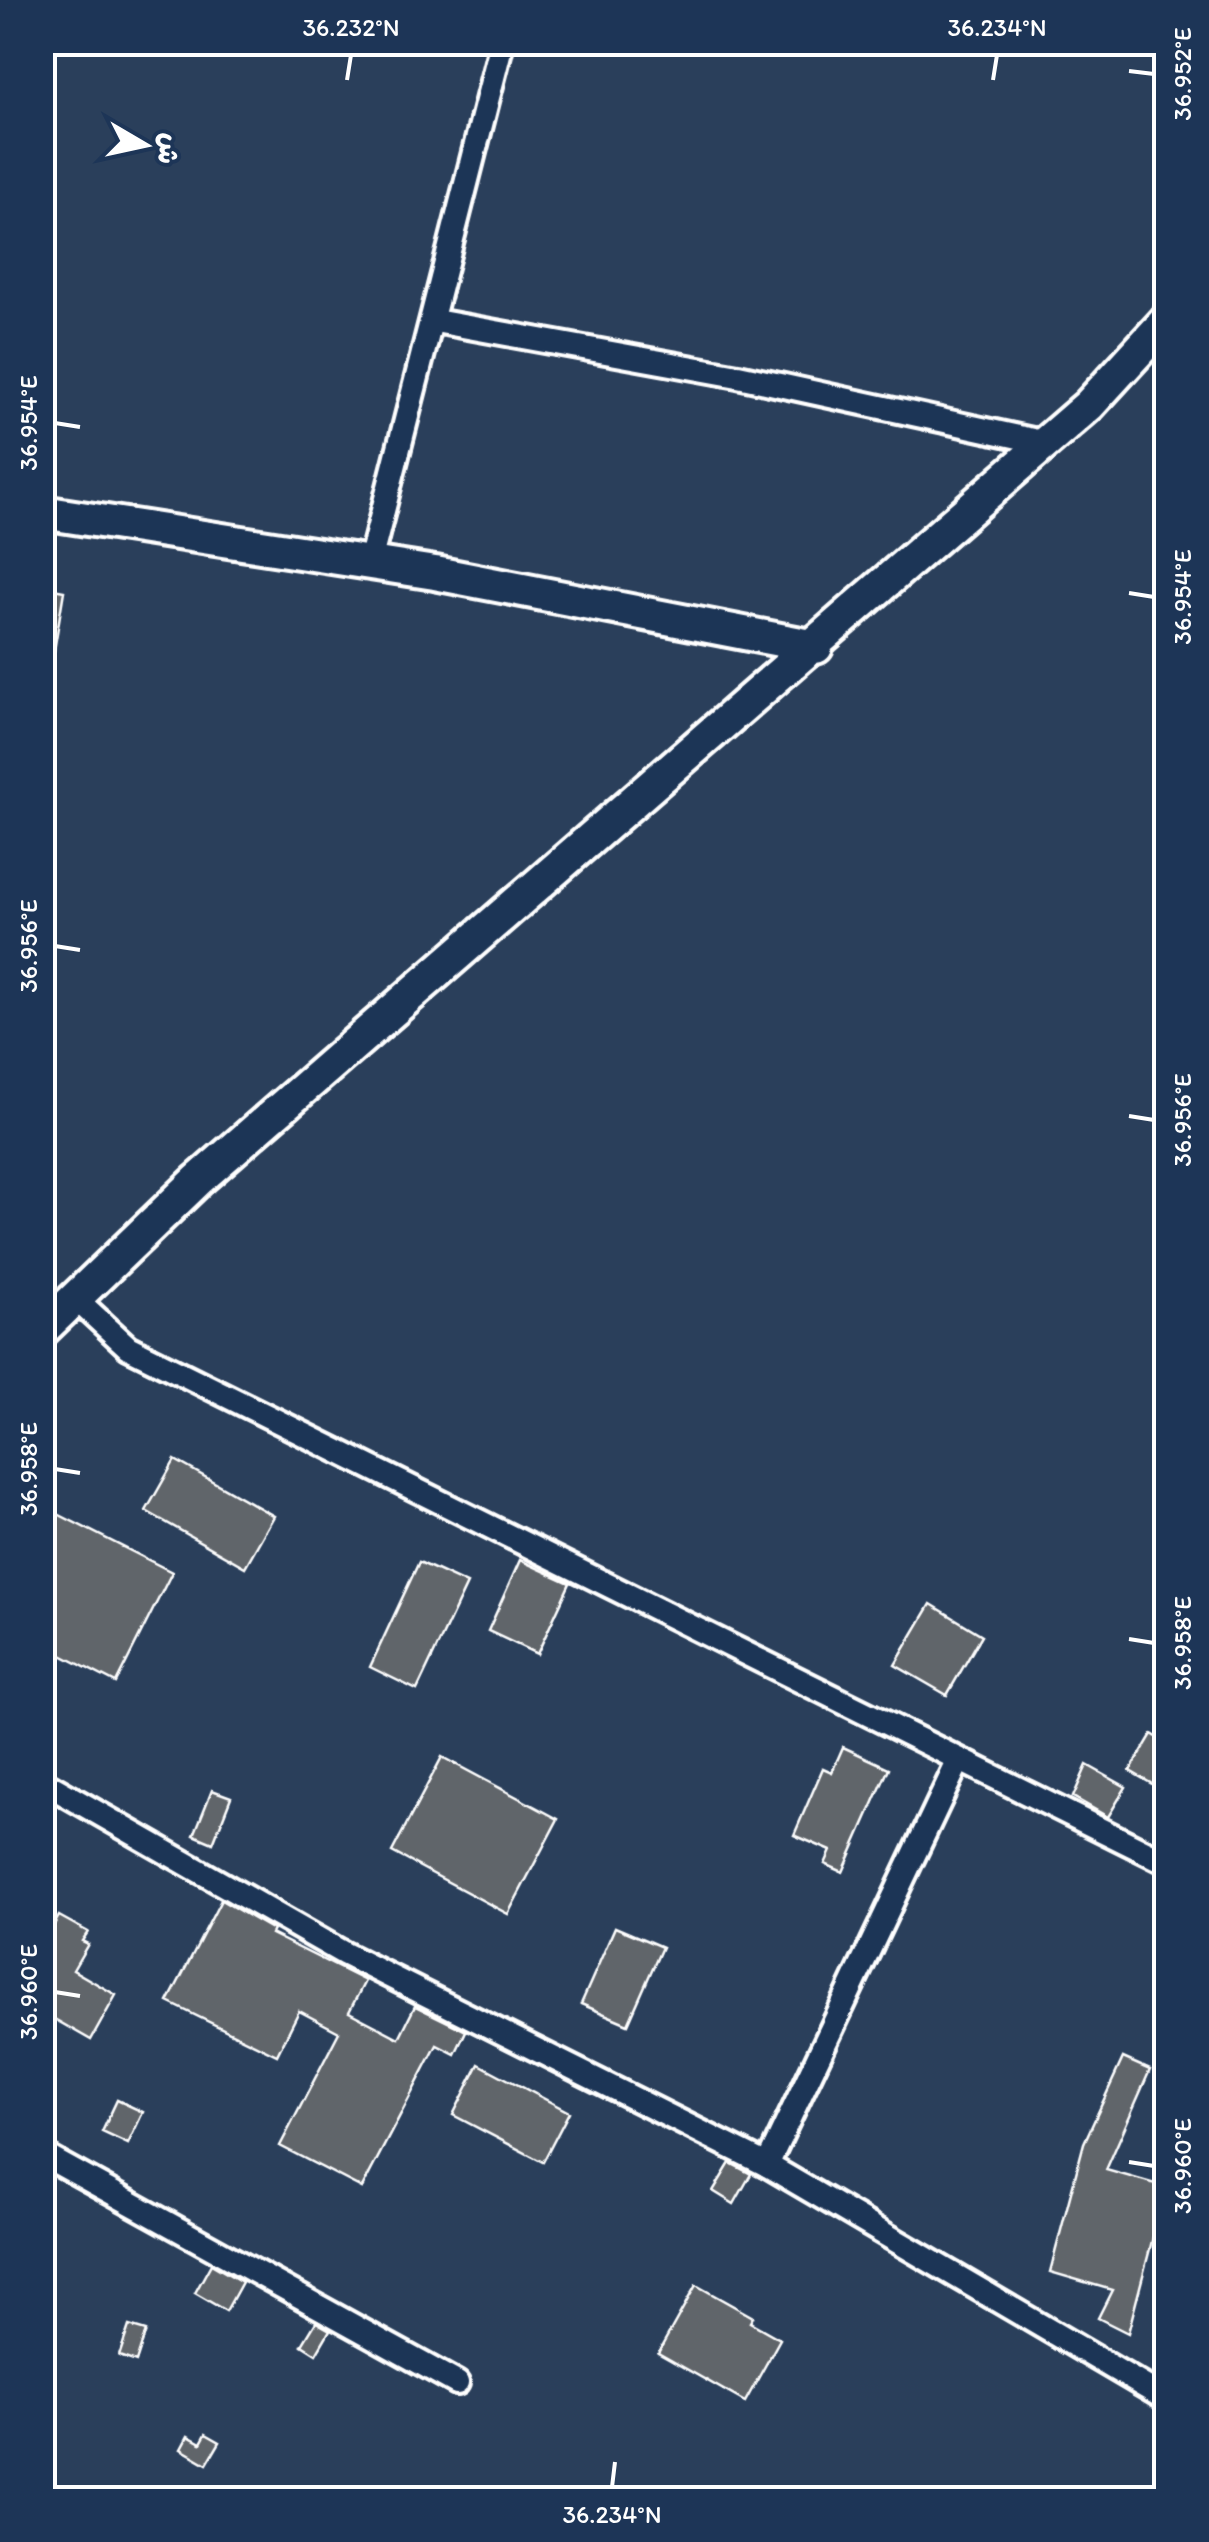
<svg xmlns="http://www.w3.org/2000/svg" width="1209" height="2542" font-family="Itim,'Playpen Sans Arabic',sans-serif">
<rect width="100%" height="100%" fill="#2a3f5b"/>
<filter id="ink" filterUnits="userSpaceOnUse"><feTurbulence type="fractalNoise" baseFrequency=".01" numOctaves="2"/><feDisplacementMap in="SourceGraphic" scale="20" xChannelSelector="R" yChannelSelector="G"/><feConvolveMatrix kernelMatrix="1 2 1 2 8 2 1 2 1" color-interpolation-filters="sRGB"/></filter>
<g filter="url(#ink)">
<g fill="#60656b" stroke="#fff" stroke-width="2.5">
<path d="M42,587L64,591L51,669L42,668Z"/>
<path d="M175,1460L274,1516L245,1567L146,1511Z"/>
<path d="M42,1506L172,1572L116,1683L42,1645Z"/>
<path d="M520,1560L570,1583L537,1654L488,1631Z"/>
<path d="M419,1562L467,1584L417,1690L370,1667Z"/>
<path d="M931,1604L982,1635L947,1695L895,1665Z"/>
<path d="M1152,1734L1166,1743V1775L1159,1788L1130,1771Z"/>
<path d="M843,1747L889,1768L843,1872L825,1864L831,1851L794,1835L823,1768L832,1772Z"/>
<path d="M442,1757L558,1819L508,1914L392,1852Z"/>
<path d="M1087,1765L1126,1787L1108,1817L1073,1797Z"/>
<path d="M212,1790L231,1797L213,1843L194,1835Z"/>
<path d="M221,1900L273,1930L271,1934L365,1981L349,2012L399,2038L415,2006L466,2031L455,2054L437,2045L362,2188L280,2146L339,2032L299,2011L277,2055L168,2002Z"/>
<path d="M59,1916L88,1932L82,1941L88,1944L73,1970L116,1995L91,2040L42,2012V1946Z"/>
<path d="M615,1927L662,1947L628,2024L581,2004Z"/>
<path d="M1123,2058L1150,2070L1106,2170L1166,2187L1128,2333L1098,2318L1112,2290L1050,2272L1084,2143Z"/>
<path d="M479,2064L569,2112L543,2162L453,2115Z"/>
<path d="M117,2100L143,2112L128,2144L102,2132Z"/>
<path d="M730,2163L751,2174L734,2204L713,2191Z"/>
<path d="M211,2264L242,2282L226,2311L195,2293Z"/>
<path d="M696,2285L753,2317L750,2322L780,2339L745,2402L658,2353Z"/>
<path d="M316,2322L330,2330L316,2354L302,2345Z"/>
<path d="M129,2326L146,2331L136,2362L119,2356Z"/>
<path d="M206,2434L220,2442L207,2464L181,2449L188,2436L201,2443Z"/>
</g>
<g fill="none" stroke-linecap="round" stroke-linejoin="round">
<defs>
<g id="street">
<path d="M435,321L738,376L1046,443"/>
<path d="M370,562L502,42"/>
<path d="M75,1298L128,1347L1166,1862"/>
<path d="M42,1781L345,1954L767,2165L1166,2399"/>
<path d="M42,2154L457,2383"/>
<path d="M767,2165L959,1760"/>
</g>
<g id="secondary">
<path d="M42,512L435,573L816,647"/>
<path d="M42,1330L198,1180L1089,405L1166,321"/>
</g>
</defs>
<use href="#street" stroke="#fff" stroke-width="30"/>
<use href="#secondary" stroke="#fff" stroke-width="40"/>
<use href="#street" stroke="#1d3557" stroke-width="22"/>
<use href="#secondary" stroke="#1d3557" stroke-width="32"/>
</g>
</g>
<path fill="none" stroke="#fff" stroke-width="4" d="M1129,71L1154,74M347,80L351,55M993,80L997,55M55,423L80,427M1129,593L1154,597M55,946L80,950M1129,1116L1154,1120M55,1469L80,1473M1129,1639L1154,1643M55,1992L80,1996M1129,2162L1154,2166M612,2487L615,2462"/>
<rect width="1209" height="2542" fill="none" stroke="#1d3557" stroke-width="110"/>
<g transform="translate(145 145) rotate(99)" stroke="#1d3557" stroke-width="8" paint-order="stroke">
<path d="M0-8L18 38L0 25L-18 38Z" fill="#ffffff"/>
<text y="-15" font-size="28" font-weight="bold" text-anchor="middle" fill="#ffffff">ش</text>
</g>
<rect x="55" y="55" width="1099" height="2432" fill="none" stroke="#fff" stroke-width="4"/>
<g font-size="25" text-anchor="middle" fill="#fff">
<text x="351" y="36">36.232°N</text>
<text x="997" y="36">36.234°N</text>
<text transform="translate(1182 74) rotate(-90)" y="9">36.952°E</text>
<text transform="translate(28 423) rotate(-90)" y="9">36.954°E</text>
<text transform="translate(1182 597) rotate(-90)" y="9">36.954°E</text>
<text transform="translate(28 946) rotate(-90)" y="9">36.956°E</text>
<text transform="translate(1182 1120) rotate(-90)" y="9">36.956°E</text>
<text transform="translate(28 1469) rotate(-90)" y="9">36.958°E</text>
<text transform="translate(1182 1643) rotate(-90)" y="9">36.958°E</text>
<text transform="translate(28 1992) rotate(-90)" y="9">36.960°E</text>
<text transform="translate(1182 2166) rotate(-90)" y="9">36.960°E</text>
<text x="612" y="2523">36.234°N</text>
</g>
</svg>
